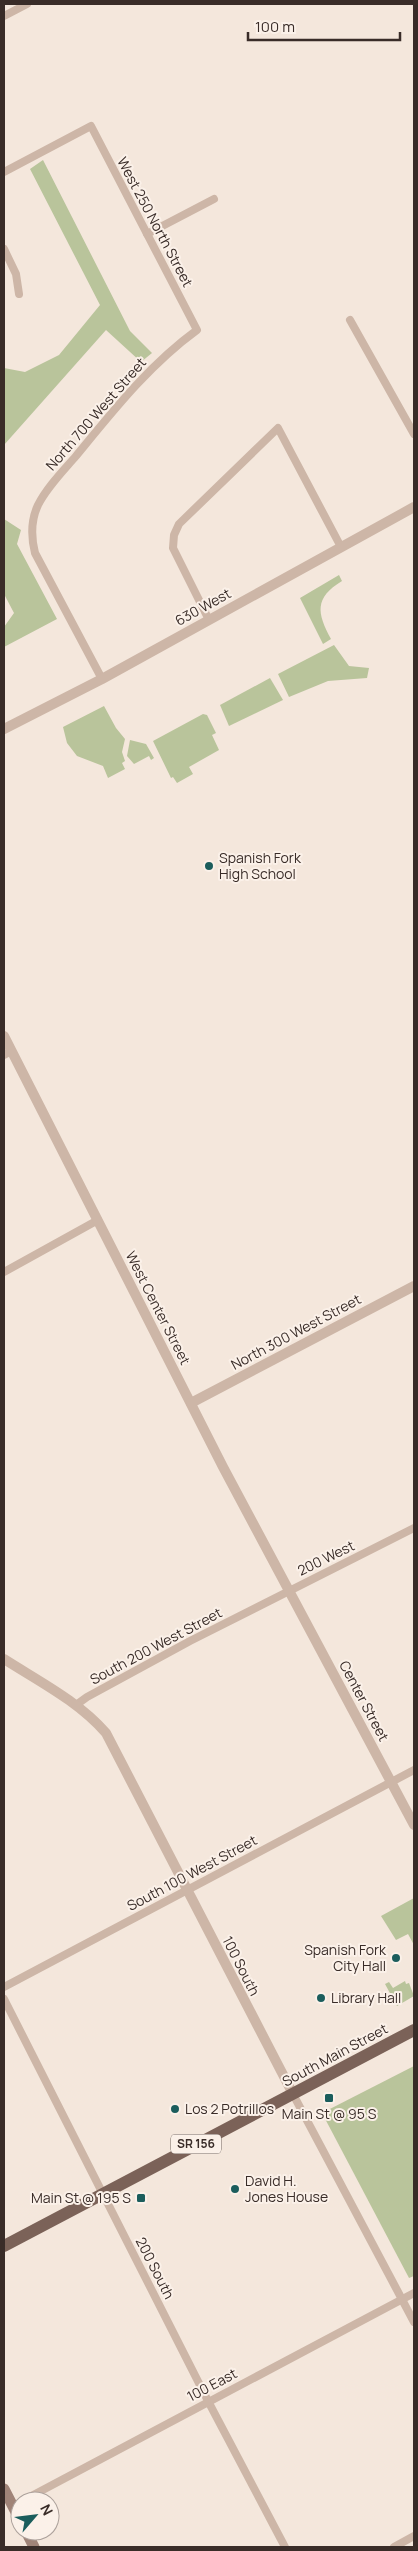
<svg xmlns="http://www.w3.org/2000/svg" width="418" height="2551" font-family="Manrope,sans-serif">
<rect width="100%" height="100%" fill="#f4e7dc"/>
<g fill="#b9c49b">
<path d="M43,160L130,331L152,353L141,362L106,330L4,445V368L25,372L59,355L100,305L30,169Z"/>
<path d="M4,519L21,530L17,544L57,619L4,647V627L14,613L4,594Z"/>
<path d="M339,575L342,581C314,598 317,613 331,639L323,644L300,598Z"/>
<path d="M334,645L349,666L369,668L367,678L328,681L289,697L278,674Z"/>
<path d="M270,678L283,700L229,726L220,705Z"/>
<path d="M104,706L116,728L125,739L122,752L125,761L122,763L125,769L108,778L103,766L77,756L67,743L63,727Z"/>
<path d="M203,714L207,715L216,733L212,735L219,750L189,767L193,774L177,783L173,777L171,778L153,741Z"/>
<path d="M130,740L146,744L154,758L151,760L149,756L134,764L127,756Z"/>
<path d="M414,1898V1945L408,1934L396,1940L381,1916Z"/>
<path d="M405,1981L406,1984L409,1983L414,1996L397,2006L385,1984L389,1982L393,1988Z"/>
<path d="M414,2066V2276L409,2278L322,2113Z"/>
</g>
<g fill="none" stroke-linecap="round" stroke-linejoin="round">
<g stroke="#cdb6a7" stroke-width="8">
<path d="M4,16L27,4"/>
<path d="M4,172L91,126L197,330C149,365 113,411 76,456C63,471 47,487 38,505C31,520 31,537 35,553L102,679"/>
<path d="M147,234L214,199"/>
<path d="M4,249L16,274L19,294"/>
<path d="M350,320L414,434"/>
<path d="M209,620L173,548L174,535L179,524L278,428L341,547"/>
<path d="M4,1055L11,1051"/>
<path d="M4,1272L98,1220"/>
<path d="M76,1705L87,1697L190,1641L414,1528"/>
<path d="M4,1987L414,1770"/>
<path d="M4,1999L208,2401L285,2547"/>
<path d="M293,2094L414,2322"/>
<path d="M22,2501L414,2293"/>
<path d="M394,2547L414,2536"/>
</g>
<g stroke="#cdb6a7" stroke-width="10">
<path d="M4,729L102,679L414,507"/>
<path d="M4,1036L223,1467L414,1825"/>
<path d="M191,1403L414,1286"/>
<path d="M4,1659C40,1682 78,1701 106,1733L293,2094"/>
</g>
<g stroke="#a08478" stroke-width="11">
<path d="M4,2489L20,2520"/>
<path d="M26,2531L34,2547"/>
</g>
<path stroke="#7b6258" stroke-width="12" d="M4,2246L414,2030"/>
</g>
<g fill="#1b5d5c" stroke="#fbf1e9" stroke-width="2">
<circle cx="209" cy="866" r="5"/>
<circle cx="396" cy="1958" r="5"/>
<circle cx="321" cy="1998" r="5"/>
<rect x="324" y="2093" width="10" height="10" rx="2.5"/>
<circle cx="175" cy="2109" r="5"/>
<circle cx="235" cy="2189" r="5"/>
<rect x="136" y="2193" width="10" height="10" rx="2.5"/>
</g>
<g text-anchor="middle" stroke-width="4" stroke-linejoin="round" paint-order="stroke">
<rect fill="#fbf1e9" stroke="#736762" stroke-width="1" x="171" y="2134.5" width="50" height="19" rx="4"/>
<g font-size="12" font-weight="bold" fill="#392c28">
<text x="196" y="2148">SR 156</text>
</g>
<g font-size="14" fill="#392c28" stroke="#fbf1e9">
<text transform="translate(155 222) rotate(62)" y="5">West 250 North Street</text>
<text transform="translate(96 414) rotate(-49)" y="5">North 700 West Street</text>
<text transform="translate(203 607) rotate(-29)" y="5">630 West</text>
<text transform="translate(158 1308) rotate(63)" y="5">West Center Street</text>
<text transform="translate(296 1332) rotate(-28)" y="5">North 300 West Street</text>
<text transform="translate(326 1558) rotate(-26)" y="5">200 West</text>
<text transform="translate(156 1646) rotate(-28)" y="5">South 200 West Street</text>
<text transform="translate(364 1701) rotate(62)" y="5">Center Street</text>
<text transform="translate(192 1873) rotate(-28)" y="5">South 100 West Street</text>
<text transform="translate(241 1966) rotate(63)" y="5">100 South</text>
<text transform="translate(335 2055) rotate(-28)" y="5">South Main Street</text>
<text transform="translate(155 2268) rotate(63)" y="5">200 South</text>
<text transform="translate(212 2385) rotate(-28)" y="5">100 East</text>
</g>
<g font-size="14" fill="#392c28" stroke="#fbf1e9" text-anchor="start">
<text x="219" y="863">Spanish Fork<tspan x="219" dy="16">High School</tspan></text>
<text x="386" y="1955" text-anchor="end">Spanish Fork<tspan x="386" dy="16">City Hall</tspan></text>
<text x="331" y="2003">Library Hall</text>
<text x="185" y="2114">Los 2 Potrillos</text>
<text x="329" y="2119" text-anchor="middle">Main St @ 95 S</text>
<text x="245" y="2186">David H.<tspan x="245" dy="16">Jones House</tspan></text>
<text x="131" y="2203" text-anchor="end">Main St @ 195 S</text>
</g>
</g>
<rect width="418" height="2551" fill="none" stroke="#392c28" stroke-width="10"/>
<g transform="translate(35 2516) rotate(62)"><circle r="24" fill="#fbf1e9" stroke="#ada29c"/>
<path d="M0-4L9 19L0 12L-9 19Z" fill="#1b5d5c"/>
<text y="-8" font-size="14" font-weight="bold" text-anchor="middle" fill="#392c28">N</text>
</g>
<path d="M248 32v8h152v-8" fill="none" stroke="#392c28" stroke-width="2.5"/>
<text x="255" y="32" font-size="15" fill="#392c28" stroke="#fbf1e9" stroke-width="4" paint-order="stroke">100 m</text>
</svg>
